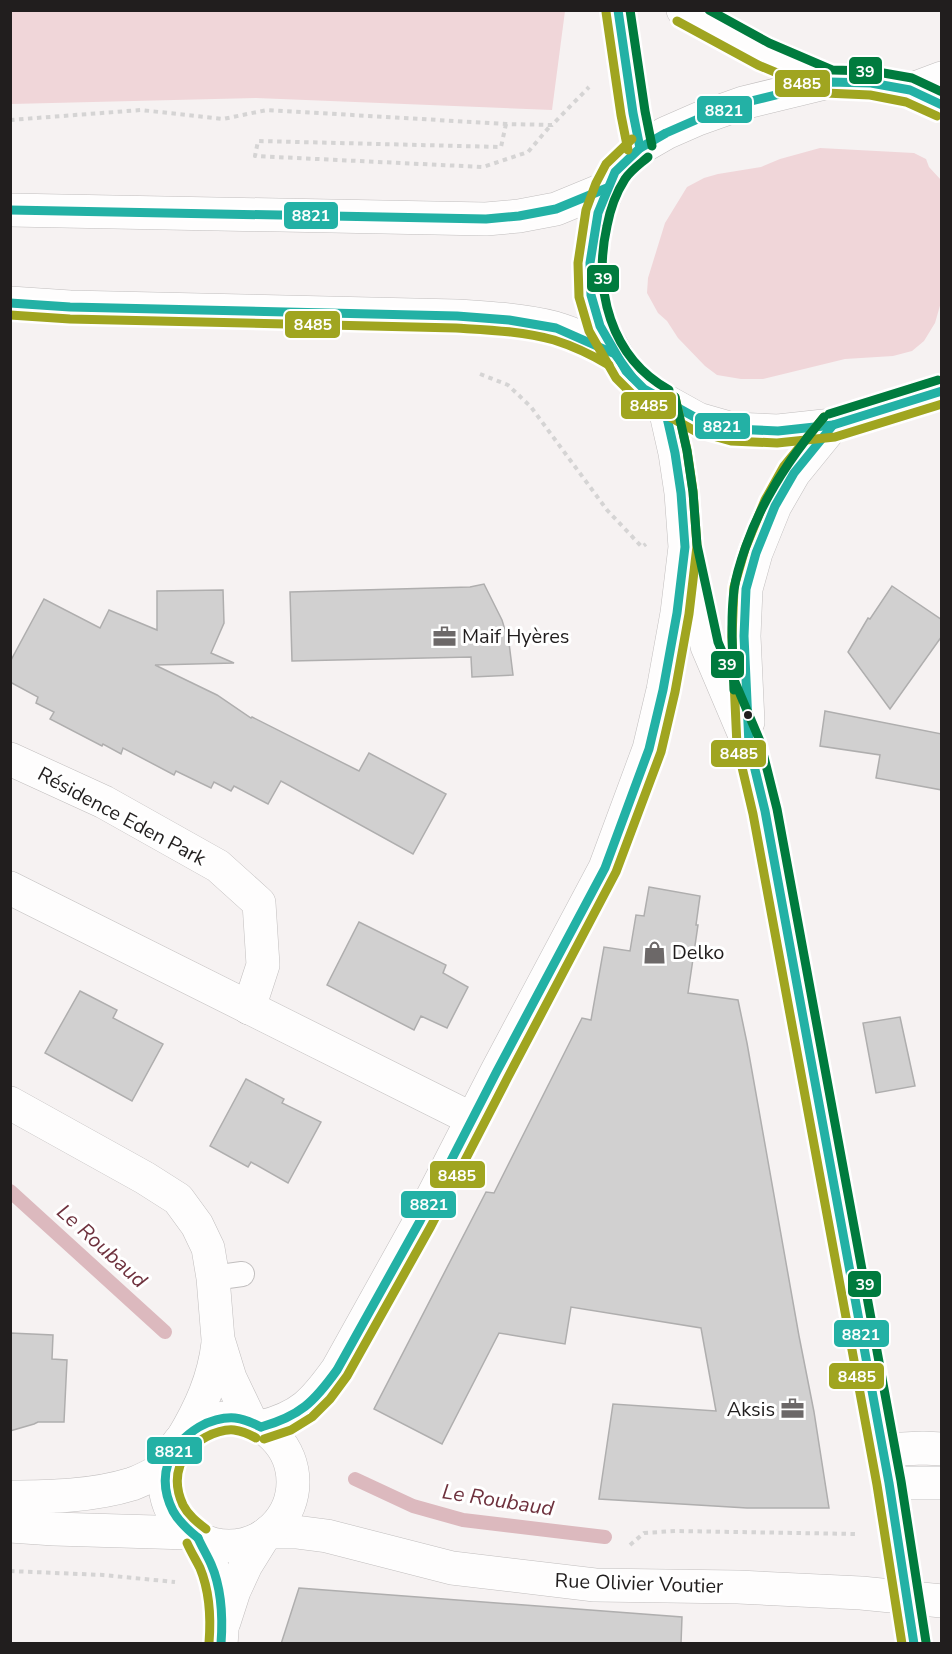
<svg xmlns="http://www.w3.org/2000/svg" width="952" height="1654" font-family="'Nunito Sans',sans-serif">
<rect width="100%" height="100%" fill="#f6f2f2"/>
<g fill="#f0d6d9">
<path d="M10,11L11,10L565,11L552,110L256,98L11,104Z"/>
<path d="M820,148L914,153L926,159L929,167L941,180V302L935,323L924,341L912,351L893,356L845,359L763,379H741L717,375L705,366L678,338L667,321L658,313L647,293L648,278L665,223L687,187L704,178L718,174L761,167L780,159Z"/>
</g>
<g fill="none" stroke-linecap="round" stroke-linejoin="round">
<g stroke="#dcb9be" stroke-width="14">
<path d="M10,1191L165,1332"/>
<path d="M355,1479L413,1506L463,1520L605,1537"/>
</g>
</g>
<g fill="#d1d0d0" stroke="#afaeae" stroke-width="1.5">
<path d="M484,584L502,620L509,643L513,675L472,677L471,657L292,661L290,592L470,587Z"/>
<path d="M892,586L942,620V636L890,709L848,652L868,618L870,619Z"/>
<path d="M223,590L224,623L211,653L234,663L155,665L217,695L251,718L252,717L359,771L369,753L446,794L413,854L281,781L268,804L234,786L231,791L214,782L211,788L176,771L174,775L123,748L121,754L103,744L102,746L50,719L54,712L36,703L38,697L10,682V662L44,599L100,628L109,610L157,630V591Z"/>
<path d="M825,711L942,734V790L876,778L880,755L820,746Z"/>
<path d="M649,887L700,896L696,925H698L688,993L738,1000L747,1043L799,1336L814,1412L829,1508H747L599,1499L613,1404L716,1411L701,1328L571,1307L565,1344L499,1333L442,1444L374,1409L486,1192L494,1193L582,1018L591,1020L604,947L630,951L636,915L644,916Z"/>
<path d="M359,922L446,965L443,973L468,987L447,1028L421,1016L414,1030L327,985Z"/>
<path d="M80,991L117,1010L113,1018L163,1044L132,1101L45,1053Z"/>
<path d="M900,1017L915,1086L876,1093L863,1023Z"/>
<path d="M246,1079L284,1099L282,1103L321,1122L288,1183L251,1162L248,1167L210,1146Z"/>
<path d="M10,1333L53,1335L52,1359L67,1360L64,1422H38L34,1424L10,1431Z"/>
<path d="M299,1588L682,1617L681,1644H281Z"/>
</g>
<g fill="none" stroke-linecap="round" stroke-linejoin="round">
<defs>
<path id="lane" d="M213,1278L242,1274"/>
<g id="street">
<path d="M10,759L104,802L218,866L259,903L263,965L249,1008"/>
<path d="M10,888L472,1119"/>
<path d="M10,1103L145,1178L178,1199L197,1225L208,1248L213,1278L218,1339L230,1378L251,1422"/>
<path d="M182,1439C200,1409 214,1379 218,1343"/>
<path d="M882,1450L923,1448L942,1449"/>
<path d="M889,1483H942"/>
<path d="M10,1497C51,1497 93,1496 132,1484C144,1480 155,1473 166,1468"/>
<path d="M10,1526L54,1529L189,1533"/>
<path d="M269,1532H296L327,1536L452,1568L595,1585L738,1587L861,1593L942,1601"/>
</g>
<g id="secondary">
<path d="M910,90L942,78"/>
<path d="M690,570L707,646L749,745L765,811L889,1483L914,1644"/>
<path d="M748,722L744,636L746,589L756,553L775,506L794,473L833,425"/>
<circle cx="229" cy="1482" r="64"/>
<path d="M261,1427C301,1417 314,1402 337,1370L420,1221L497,1071L605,868L649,749L663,690L677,613L685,547L681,493L675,453L663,400"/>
<path d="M198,1538C202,1547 207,1555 211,1564C221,1588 224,1617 221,1644"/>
<path d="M224,1622L234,1591L246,1565L264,1536"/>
</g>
<g id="primary">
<path d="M618,10L633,113L640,148"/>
<path d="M683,10L764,54L829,82"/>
</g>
<g id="highway">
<path d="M942,105L910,90L871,83L829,82L743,103L698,119L666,133L640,148L615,172L598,213L590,263L591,295L600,326L626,371L644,389L698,419L733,429L778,431L833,425L942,391"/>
<path d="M10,210L486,219L519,216L556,209L607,188"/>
<path d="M10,303L70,307L457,316C490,318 523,320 555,328C576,334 596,344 615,354"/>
</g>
</defs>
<use href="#lane" stroke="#c1bebe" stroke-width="26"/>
<use href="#street" stroke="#c1bebe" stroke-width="34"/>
<use href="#secondary" stroke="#c1bebe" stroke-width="34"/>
<use href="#primary" stroke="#c1bebe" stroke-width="34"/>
<use href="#highway" stroke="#c1bebe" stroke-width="34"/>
<g stroke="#d5d4d4" stroke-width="4" stroke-dasharray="4.5 4.5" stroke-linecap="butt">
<path d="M10,120L141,110L223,119L267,110L506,124L552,125L589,87"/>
<path d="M506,124L501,147L258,141L255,156L483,167L528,152L551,125"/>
<path d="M480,374L508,385L531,407L607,510L642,547L646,544"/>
<path d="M630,1545L644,1533L675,1531L858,1534"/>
<path d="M10,1571L103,1575L175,1582"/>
</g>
<use href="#lane" stroke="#fefdfd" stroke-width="24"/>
<use href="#street" stroke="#fefdfd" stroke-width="33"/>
<use href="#secondary" stroke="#fefdfd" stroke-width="33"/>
<use href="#primary" stroke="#fefdfd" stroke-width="33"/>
<use href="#highway" stroke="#fefdfd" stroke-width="33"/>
<defs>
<g id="bus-1">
<path d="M618,10L633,113L640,148"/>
<path d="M942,105L910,90L871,83L829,82L743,103L698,119L666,133L640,148L615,172L598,213L590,263L591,295L600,326L626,371L644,389L698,419L733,429L778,431L833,425L942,391"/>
<path d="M10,210L486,219L519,216L556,209L607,188"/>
<path d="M10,303L70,307L457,316L509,320L556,328L615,354L632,377"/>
<path d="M833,425L794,473L775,506L756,553L746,589L744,636L749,745L765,811L889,1483L914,1644"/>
<path d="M261,1427C300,1416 314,1402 337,1370L420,1221L497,1071L605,868L649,749L663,690L677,613L685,547L681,493L675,453L663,400"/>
<path d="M198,1538C188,1530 179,1522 173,1511C156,1477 168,1446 199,1427C209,1421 223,1417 235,1418C244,1419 253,1423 261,1427"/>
<path d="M198,1538C202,1547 207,1555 211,1564C222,1589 223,1617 221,1644"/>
</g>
<g id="bus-2">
<path d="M606,12L621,115L628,150"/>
<path d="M677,21L758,65L825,93L870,95L906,102L937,116"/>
<path d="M632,139L606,164L596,183L586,210L578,263L579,297L589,331L616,378L636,398L695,431L731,441L777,443L835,437L942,404"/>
<path d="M10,315L70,319L456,328C489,330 522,331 554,340C573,346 592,355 609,365"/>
<path d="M824,417L784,466L765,500L745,549L734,587L732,637L737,746L753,814L877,1485L902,1644"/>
<path d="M264,1439L291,1430L312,1417L330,1399L347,1376L431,1226L508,1077L616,872L661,752L675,692L689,614L697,546L693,491L687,450L675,397"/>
<path d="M206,1529C197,1522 188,1515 183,1505C170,1477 180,1451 206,1437C214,1433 224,1429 234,1430C241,1431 249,1434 256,1438"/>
<path d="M187,1543C191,1552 196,1560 200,1568C210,1592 211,1618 209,1643"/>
</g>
<g id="bus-3">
<path d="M630,10L645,111L652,146"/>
<path d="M709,10L769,43L832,70L872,71L912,78L942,92"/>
<path d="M648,157C640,164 631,170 625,179C616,193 610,210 607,226C593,289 610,357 669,390"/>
<path d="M675,397L687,451L693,492L697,545L718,642L760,741L777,809L901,1481L926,1642"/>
<path d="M829,414L938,380"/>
<path d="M734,690C733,657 730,623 734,590C736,575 741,560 746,546C763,497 791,456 824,417"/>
</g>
</defs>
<use href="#bus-1" stroke="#fff" stroke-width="14"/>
<use href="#bus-2" stroke="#fff" stroke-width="14"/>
<use href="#bus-3" stroke="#fff" stroke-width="14"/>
<use href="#bus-1" stroke="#23b1a5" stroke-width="9"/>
<use href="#bus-2" stroke="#a0a520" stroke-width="9"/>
<use href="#bus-3" stroke="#007b3e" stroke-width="9"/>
</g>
<defs>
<symbol id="office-bare" viewBox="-9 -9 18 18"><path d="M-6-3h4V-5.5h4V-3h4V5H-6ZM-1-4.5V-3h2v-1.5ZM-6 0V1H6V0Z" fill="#6c6868" stroke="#fff" stroke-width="2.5" paint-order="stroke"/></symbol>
<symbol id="shop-bare" viewBox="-9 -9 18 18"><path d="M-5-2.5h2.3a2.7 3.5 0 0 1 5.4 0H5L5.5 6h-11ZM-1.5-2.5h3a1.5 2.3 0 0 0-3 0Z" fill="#6c6868" stroke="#fff" stroke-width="2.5" paint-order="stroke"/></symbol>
</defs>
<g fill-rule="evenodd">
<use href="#office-bare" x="428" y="620" width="33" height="33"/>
<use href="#shop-bare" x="638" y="936" width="33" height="33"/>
<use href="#office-bare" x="776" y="1392" width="33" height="33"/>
</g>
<circle fill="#211e1e" stroke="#fff" stroke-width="2" cx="748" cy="715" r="5"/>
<g text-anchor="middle" stroke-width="6" stroke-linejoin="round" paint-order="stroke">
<g font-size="20" fill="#211e1e" stroke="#fff" text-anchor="start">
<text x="462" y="643">Maif Hyères</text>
<text x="672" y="959">Delko</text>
<text x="775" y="1416" text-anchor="end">Aksis</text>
</g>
<g font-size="20" fill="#211e1e" stroke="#fff">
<text transform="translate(122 816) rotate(28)" y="7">Résidence Eden Park</text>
<text transform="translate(639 1583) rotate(2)" y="7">Rue Olivier Voutier</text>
</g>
<g font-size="21" font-style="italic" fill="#6e313d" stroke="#fff">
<text transform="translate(102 1246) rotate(42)" y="7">Le Roubaud</text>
<text transform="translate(498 1500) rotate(9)" y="7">Le Roubaud</text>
</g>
</g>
<g stroke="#fff" stroke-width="2">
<rect x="848" y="56" width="35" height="29" rx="6" fill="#007b3e"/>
<rect x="774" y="69" width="57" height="29" rx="6" fill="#a0a520"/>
<rect x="696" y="95" width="57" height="29" rx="6" fill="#23b1a5"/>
<rect x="283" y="201" width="56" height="29" rx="6" fill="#23b1a5"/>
<rect x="586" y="264" width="34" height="29" rx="6" fill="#007b3e"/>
<rect x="284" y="310" width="57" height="29" rx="6" fill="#a0a520"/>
<rect x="620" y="391" width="57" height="29" rx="6" fill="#a0a520"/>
<rect x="694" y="412" width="57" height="28" rx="6" fill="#23b1a5"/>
<rect x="710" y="650" width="35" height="29" rx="6" fill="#007b3e"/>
<rect x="710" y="739" width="57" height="29" rx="6" fill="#a0a520"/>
<rect x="429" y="1160" width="57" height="29" rx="6" fill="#a0a520"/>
<rect x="400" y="1190" width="57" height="29" rx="6" fill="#23b1a5"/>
<rect x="847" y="1270" width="35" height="28" rx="6" fill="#007b3e"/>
<rect x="833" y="1319" width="57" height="29" rx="6" fill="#23b1a5"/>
<rect x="828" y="1362" width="57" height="28" rx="6" fill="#a0a520"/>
<rect x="146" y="1436" width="57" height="29" rx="6" fill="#23b1a5"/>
</g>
<g font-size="16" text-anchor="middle" font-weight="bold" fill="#fff">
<text x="865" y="77">39</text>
<text x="802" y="89">8485</text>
<text x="724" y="116">8821</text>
<text x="311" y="221">8821</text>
<text x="603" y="284">39</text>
<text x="313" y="330">8485</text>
<text x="649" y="411">8485</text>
<text x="722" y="432">8821</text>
<text x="727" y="670">39</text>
<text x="739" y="759">8485</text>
<text x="457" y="1181">8485</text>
<text x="429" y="1210">8821</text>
<text x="865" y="1290">39</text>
<text x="861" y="1340">8821</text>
<text x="857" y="1382">8485</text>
<text x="174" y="1457">8821</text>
</g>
<rect width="952" height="1654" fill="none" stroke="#211e1e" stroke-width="24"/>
</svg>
